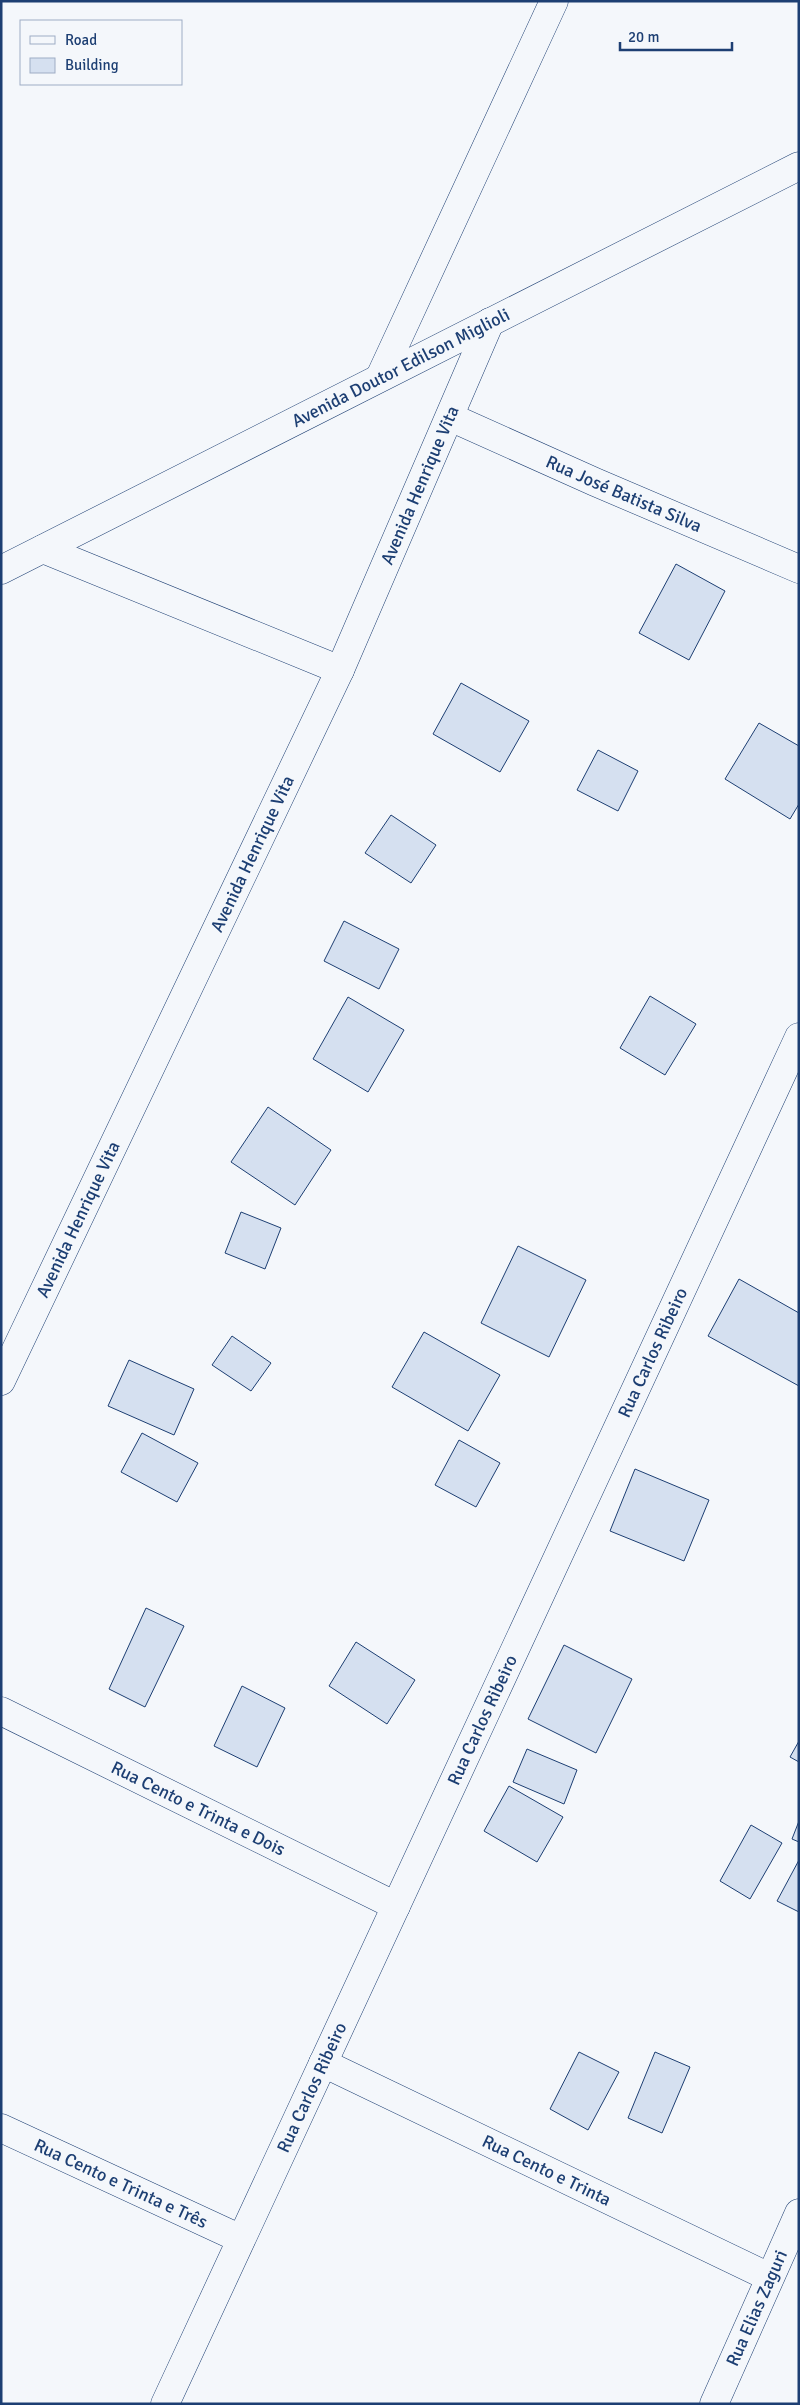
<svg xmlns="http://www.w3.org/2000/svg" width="800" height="2405" font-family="Signika,sans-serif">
<rect width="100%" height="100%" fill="#f4f7fb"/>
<g fill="#d5e0f0" stroke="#1d3f73">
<path d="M676,564L725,591L689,660L639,633Z"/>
<path d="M461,683L529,721L500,772L433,734Z"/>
<path d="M759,723L799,746V804L790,819L725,779Z"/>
<path d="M598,750L638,771L618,811L577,790Z"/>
<path d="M391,815L436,845L411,883L365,853Z"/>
<path d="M344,921L399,949L379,989L324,961Z"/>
<path d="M650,996L696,1024L665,1075L620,1048Z"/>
<path d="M348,997L404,1030L368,1092L313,1059Z"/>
<path d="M268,1107L331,1150L295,1205L231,1162Z"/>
<path d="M241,1212L281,1228L265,1269L225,1253Z"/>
<path d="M518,1246L586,1280L549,1357L481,1323Z"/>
<path d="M739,1279L799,1313V1386L708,1336Z"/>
<path d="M424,1332L500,1375L468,1431L392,1387Z"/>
<path d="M232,1336L271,1363L251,1391L212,1365Z"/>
<path d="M129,1360L194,1389L174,1435L108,1406Z"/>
<path d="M142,1433L198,1463L177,1502L121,1472Z"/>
<path d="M459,1440L500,1463L476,1507L435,1485Z"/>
<path d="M635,1469L709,1500L684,1561L610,1531Z"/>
<path d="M146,1608L184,1626L145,1707L109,1689Z"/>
<path d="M356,1642L415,1680L387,1724L329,1686Z"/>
<path d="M564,1645L632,1679L596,1753L528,1719Z"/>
<path d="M242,1686L285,1708L257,1767L214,1746Z"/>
<path d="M799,1741V1762L790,1757Z"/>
<path d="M527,1749L577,1770L564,1804L513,1782Z"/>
<path d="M509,1786L563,1817L537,1862L484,1831Z"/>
<path d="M799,1821V1842L792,1839Z"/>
<path d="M751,1825L782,1843L750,1899L720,1881Z"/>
<path d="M799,1860V1912L777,1901Z"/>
<path d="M579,2052L619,2072L588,2130L550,2109Z"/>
<path d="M655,2052L690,2067L662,2133L628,2118Z"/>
</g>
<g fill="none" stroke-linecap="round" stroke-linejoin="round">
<defs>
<g id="minor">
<path d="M380,377L554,1"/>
<path id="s1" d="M450,417L595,482L799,569"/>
<path d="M43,549L340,670"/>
<path id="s2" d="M1,1381L340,670L490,322"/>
<path id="s3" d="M1,1711L396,1906"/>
<path id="s4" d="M323,2063L769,2277"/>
<path id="s5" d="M1,2128L241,2239"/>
<path id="s6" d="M165,2404L799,1037"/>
<path id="s7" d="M714,2404L799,2213"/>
</g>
<g id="tertiary">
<path id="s8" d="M1,570L799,166"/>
</g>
</defs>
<use href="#minor" stroke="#1d3f73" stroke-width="29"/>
<use href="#tertiary" stroke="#1d3f73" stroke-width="29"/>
<use href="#minor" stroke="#f4f7fb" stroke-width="28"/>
<use href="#tertiary" stroke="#f4f7fb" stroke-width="28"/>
</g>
<g text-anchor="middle" stroke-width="4" stroke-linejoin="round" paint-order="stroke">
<g font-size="18" fill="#1d3f73" stroke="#f4f7fb">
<text dy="6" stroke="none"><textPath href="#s8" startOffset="448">Avenida Doutor Edilson Miglioli</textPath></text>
<text dy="6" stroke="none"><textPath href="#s2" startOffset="989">Avenida Henrique Vita</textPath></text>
<text dy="6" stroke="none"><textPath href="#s1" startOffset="190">Rua José Batista Silva</textPath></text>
<text dy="6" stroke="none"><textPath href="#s2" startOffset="584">Avenida Henrique Vita</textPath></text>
<text dy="6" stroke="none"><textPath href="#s2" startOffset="179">Avenida Henrique Vita</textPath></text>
<text dy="6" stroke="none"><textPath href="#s6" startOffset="1159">Rua Carlos Ribeiro</textPath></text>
<text dy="6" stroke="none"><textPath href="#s6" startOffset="754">Rua Carlos Ribeiro</textPath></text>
<text dy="6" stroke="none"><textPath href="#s3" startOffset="220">Rua Cento e Trinta e Dois</textPath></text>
<text dy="6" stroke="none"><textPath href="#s6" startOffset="349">Rua Carlos Ribeiro</textPath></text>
<text dy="6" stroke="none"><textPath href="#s4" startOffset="248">Rua Cento e Trinta</textPath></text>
<text dy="6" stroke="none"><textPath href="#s5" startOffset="132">Rua Cento e Trinta e Três</textPath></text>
<text dy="6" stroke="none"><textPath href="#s7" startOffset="105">Rua Elias Zaguri</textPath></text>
</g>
</g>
<rect width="800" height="2405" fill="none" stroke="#1d3f73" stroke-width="5"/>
<rect x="20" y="20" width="162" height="65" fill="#f4f7fb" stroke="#9eadc5"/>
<rect x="30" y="36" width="25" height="8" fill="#f4f7fb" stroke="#9eadc5"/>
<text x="65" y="45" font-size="15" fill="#1d3f73">Road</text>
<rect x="30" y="58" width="25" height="15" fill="#d5e0f0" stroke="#9eadc5"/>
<text x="65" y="70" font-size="15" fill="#1d3f73">Building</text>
<path d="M620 42v8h112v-8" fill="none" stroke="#1d3f73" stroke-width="2.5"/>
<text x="628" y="42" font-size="15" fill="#1d3f73" stroke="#f4f7fb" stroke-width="4" paint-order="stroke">20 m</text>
</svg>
